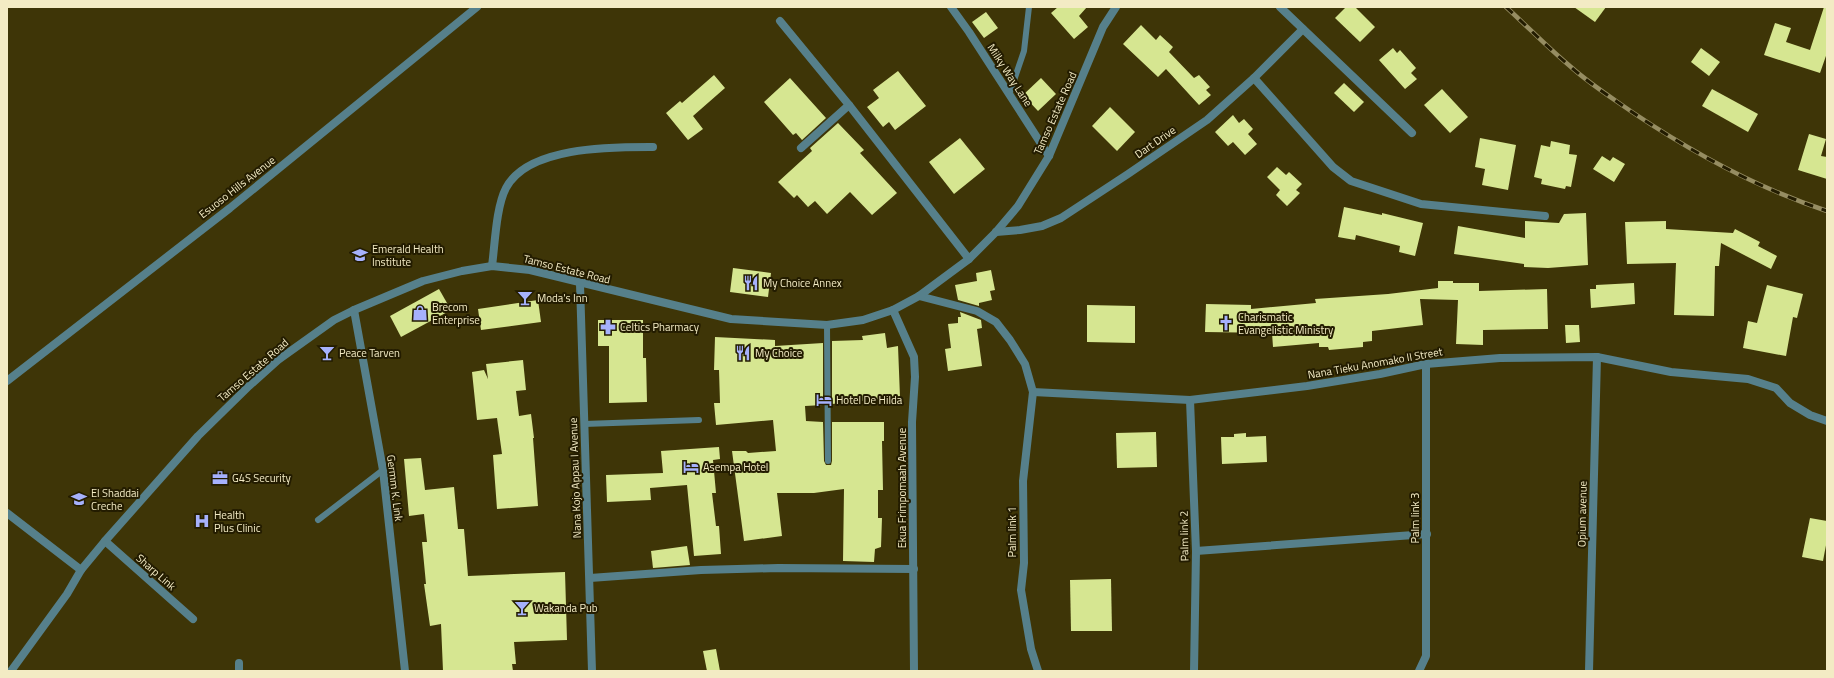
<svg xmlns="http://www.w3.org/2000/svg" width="1834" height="678" font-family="'Titillium Web',sans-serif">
<rect width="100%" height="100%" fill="#3e3507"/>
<g fill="#d6e691">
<path d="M1058,7H1087L1079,16L1088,27L1074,39L1051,13Z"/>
<path d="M1346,7H1355L1375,27L1360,42L1335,18Z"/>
<path d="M1574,7H1606L1595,22Z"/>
<path d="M1824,7L1827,8V53L1820,73L1764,55L1775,23L1791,28L1786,42L1810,50Z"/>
<path d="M986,12L998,28L984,38L972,22Z"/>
<path d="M1141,25L1156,40L1160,35L1173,47L1169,52L1194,78L1199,75L1210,87L1206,90L1211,95L1199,105L1166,69L1158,77L1123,44Z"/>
<path d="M1393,48L1397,53L1400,50L1416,68L1411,73L1417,79L1405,89L1379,60Z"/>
<path d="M1701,48L1720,62L1709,76L1691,62Z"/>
<path d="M898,71L926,106L895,130L889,122L883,127L867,107L879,98L873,90Z"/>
<path d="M714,75L725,88L693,116L703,129L688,140L666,113L680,101L682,103Z"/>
<path d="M790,78L826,118L802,140L796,133L793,135L764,102Z"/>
<path d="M1041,78L1056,94L1038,111L1023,95Z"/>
<path d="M1344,83L1364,102L1354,112L1334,93Z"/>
<path d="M1442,89L1468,117L1450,133L1424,105Z"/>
<path d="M1712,89L1758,114L1748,132L1702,106Z"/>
<path d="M1110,107L1135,132L1117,151L1092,126Z"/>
<path d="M1233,115L1239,123L1244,119L1253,129L1248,134L1257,144L1245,155L1233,142L1228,146L1215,132Z"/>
<path d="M838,123L864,150L860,153L897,193L872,215L850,192L827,214L815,201L808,207L797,195L794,198L778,182L812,151L810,148Z"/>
<path d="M1809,134L1826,139L1821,156L1827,157V179L1798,170Z"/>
<path d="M960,138L985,169L954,194L929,162Z"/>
<path d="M1480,138L1516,145L1508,190L1482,185L1485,169L1475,167Z"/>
<path d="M1551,141L1570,145L1569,154L1577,155L1571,187L1566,186L1565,189L1541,184L1542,179L1534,177L1541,145L1550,147Z"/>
<path d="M1602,156L1610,161L1613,157L1625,164L1614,182L1593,169Z"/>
<path d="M1277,167L1286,175L1289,172L1302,184L1296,190L1300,193L1287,206L1276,195L1280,190L1267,177Z"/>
<path d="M1344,207L1382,215V213L1423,223L1415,256L1399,252L1400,246L1356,235L1355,240L1338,237Z"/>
<path d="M1586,213L1588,265L1548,268L1524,267V264L1454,254L1458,226L1525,238V221L1559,223L1564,214Z"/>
<path d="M1666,221V229L1733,233L1735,229L1760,242L1758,246L1777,256L1771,269L1721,243L1719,266H1715L1714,316L1674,315L1676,263L1627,264L1625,222Z"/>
<path d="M733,268L771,273L768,297L730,292Z"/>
<path d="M991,270L995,290L990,291L992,300L979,303V306L958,300L955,285L977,281L976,273Z"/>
<path d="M1438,281H1453V283H1479V291L1547,289L1548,329L1483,330V345L1456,344L1458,300L1420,299L1423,325L1372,331V341L1363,342V347L1329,350L1328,347H1319V343L1273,347L1272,333L1205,332L1206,304L1251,305V309L1316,303L1315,299L1388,294L1438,288Z"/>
<path d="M1634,283L1635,304L1591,308L1590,289H1596V285Z"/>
<path d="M1767,285L1803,294L1797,318L1793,317L1786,356L1743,348L1748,321L1757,323Z"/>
<path d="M439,289L451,310L401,337L390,316Z"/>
<path d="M538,300L541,322L481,330L478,309Z"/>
<path d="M1087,305L1135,306V343L1087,342Z"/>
<path d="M960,312L981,320L982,328L977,329L982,366L948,371L945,349L951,348L948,324L958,323V317H961Z"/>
<path d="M598,320H643V358H646L647,402L609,403V346H598Z"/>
<path d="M1565,325H1579L1580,342L1566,343Z"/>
<path d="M885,333L887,348L898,346L900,397L832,404V341L863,340L862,336Z"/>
<path d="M715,337L775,340V346L823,343V405L805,406L806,421L823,422L824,461L826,465H831L832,461V422H884V441H882L883,490H878V518H882L881,547L875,549L874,562L843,561L844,489L814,493H777L782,536L744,541L732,451H746L748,453L776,451L773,420L716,425L714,403H720L719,370H714Z"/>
<path d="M523,360L526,390L516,391L519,416L531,414L534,438H533L538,506L497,509L493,455L502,454L497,418L477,420L472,372L484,370L488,379L486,364Z"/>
<path d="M1156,432L1157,467L1117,468L1116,433Z"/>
<path d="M1246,433V437L1266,436L1267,462L1222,464L1221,437H1234V434Z"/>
<path d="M719,447L720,459L713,460L716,493H712L716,526H719L721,554L694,556L687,485L650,488L651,500L607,502L606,475L663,473L661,451Z"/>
<path d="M421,458L425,490L454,487L458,529H464L468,576L565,572L567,640L514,642L516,664H512L513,671H443L441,624L430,626L424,584H426L422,542H427L424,514L409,516L404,459Z"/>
<path d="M1810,518L1827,521V540L1823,561L1802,557Z"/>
<path d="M687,546L690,565L653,568L651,551Z"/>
<path d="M1111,579L1112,631H1071L1070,580Z"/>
<path d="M716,649L720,671H707L703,651Z"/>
</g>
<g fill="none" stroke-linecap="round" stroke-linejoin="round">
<g stroke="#56808b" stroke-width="6">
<path d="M1009,95L1024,51L1029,7"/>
<path d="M827,325L828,461"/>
<path d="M584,424L699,420"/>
<path d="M318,520L383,470"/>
</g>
<g stroke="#56808b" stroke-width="8">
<path d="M951,7L969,32L1049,156"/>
<path d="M1280,7L1412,133"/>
<path d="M780,21L849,105L969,259"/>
<path d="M1254,78L1333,167L1351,181L1421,204L1545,216"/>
<path d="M801,148L849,105"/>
<path d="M996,232L1020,230L1042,226L1061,218L1128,174L1207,120L1254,78L1303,29"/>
<path d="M492,266C495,244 496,207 506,188C528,146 612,147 653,147"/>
<path d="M580,284L592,671"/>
<path d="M919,296L977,311L996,322L1010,340L1025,364L1033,392L1023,481L1024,563L1021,590L1031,649L1038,671"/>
<path d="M354,310L383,470L405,671"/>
<path d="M893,310L914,357L915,377L912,422L914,671"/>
<path d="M7,381L230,208L477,7"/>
<path d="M1033,392L1190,400L1307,386L1380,374L1426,364L1500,358L1597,357L1671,372L1748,379L1776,388L1790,403L1810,415L1827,421"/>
<path d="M1190,400L1196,551L1194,671"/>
<path d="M7,513L81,570"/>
<path d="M105,541L193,619"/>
<path d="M1196,551L1427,534"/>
<path d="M590,578L701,570L778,568L914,569"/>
<path d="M239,663V671"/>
<path d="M11,671L67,594L81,570L105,541L198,436L249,386L278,360L334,320L354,310L423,281L462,271L492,266L530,270L731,319L827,325L863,320L893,310L919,296L969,259L996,232L1018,206L1049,156L1103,27L1116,7"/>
<path d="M1419,671L1426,656V364"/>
<path d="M1589,671L1597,357"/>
</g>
<defs>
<path id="rail" d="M1506,7C1528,27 1548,48 1571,67C1590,84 1612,98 1632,112C1693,153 1757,188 1827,211"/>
</defs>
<use href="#rail" stroke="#968d62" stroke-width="4.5"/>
<use href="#rail" stroke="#231c00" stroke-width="3" stroke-dasharray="9" stroke-linecap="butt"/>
</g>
<defs>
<symbol id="university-bare" viewBox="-9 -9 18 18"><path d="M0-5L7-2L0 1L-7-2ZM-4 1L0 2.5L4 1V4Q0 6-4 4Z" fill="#a6b1fc" stroke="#231c00" stroke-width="2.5" paint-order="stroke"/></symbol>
<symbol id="restaurant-bare" viewBox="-9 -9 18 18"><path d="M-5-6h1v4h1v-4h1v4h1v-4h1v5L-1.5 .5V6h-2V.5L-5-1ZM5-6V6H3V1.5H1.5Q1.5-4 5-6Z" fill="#a6b1fc" stroke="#231c00" stroke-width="2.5" paint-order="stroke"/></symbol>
<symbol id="bar-bare" viewBox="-9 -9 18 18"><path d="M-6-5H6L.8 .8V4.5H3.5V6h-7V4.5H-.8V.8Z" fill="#a6b1fc" stroke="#231c00" stroke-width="2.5" paint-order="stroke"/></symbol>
<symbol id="shop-bare" viewBox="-9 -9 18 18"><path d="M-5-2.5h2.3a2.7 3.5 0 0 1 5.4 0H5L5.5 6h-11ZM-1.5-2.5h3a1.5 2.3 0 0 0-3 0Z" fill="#a6b1fc" stroke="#231c00" stroke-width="2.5" paint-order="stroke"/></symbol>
<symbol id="church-bare" viewBox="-9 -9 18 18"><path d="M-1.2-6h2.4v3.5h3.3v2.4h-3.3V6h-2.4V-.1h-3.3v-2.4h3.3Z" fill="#a6b1fc" stroke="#231c00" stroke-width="2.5" paint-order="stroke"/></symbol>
<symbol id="pharmacy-bare" viewBox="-9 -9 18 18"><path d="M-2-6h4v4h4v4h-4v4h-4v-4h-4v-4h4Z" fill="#a6b1fc" stroke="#231c00" stroke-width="2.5" paint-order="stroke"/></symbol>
<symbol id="hotel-bare" viewBox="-9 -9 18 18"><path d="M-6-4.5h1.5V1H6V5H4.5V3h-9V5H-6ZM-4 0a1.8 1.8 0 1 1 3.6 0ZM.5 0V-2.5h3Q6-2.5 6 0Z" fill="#a6b1fc" stroke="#231c00" stroke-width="2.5" paint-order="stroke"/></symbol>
<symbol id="office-bare" viewBox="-9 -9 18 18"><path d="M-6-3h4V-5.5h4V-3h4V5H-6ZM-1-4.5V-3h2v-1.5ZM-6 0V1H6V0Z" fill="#a6b1fc" stroke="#231c00" stroke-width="2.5" paint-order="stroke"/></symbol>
<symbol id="school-bare" viewBox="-9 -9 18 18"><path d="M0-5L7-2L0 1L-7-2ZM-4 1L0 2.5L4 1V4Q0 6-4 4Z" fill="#a6b1fc" stroke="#231c00" stroke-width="2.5" paint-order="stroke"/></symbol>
<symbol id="hospital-bare" viewBox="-9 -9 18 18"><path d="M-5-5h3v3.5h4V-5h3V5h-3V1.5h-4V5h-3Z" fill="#a6b1fc" stroke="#231c00" stroke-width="2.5" paint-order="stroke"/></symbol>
</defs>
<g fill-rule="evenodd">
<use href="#university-bare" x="349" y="244" width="22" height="22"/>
<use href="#restaurant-bare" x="740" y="272" width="22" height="22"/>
<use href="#bar-bare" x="514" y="287" width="22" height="22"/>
<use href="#shop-bare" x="409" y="302" width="22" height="22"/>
<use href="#church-bare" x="1215" y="312" width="22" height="22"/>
<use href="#pharmacy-bare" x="597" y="316" width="22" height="22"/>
<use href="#bar-bare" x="316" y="342" width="22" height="22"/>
<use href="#restaurant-bare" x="732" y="342" width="22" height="22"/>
<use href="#hotel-bare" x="813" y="389" width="22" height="22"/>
<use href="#hotel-bare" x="680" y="456" width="22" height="22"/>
<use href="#office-bare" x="209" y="467" width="22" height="22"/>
<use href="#school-bare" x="68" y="488" width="22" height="22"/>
<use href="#hospital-bare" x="191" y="510" width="22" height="22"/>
<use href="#bar-bare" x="511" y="597" width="22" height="22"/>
</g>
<g text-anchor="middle" stroke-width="4" stroke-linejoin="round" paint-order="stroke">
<g font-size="11" fill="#f3ebc4" stroke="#231c00">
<text transform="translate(1010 75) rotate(57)" y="4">Milky Way Lane</text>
<text transform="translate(1055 113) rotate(-66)" y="4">Tamso Estate Road</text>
<text transform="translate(1155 142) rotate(-35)" y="4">Dart Drive</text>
<text transform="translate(237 187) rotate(-38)" y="4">Esuoso Hills Avenue</text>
<text transform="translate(567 269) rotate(14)" y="4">Tamso Estate Road</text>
<text transform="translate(1375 363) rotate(-10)" y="4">Nana Tieku Anomako II Street</text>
<text transform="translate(253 370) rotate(-41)" y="4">Tamso Estate Road</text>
<text transform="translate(575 478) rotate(-92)" y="4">Nana Kojo Appau I Avenue</text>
<text transform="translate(395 488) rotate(83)" y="4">Germm K. Link</text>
<text transform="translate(902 488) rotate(-90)" y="4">Ekua Frimpomaah Avenue</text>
<text transform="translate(1582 514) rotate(-89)" y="4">Opium avenue</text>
<text transform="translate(1415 518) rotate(-90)" y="4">Palm link 3</text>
<text transform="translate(1012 532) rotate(-90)" y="4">Palm link 1</text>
<text transform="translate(1184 536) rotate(-91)" y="4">Palm link 2</text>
<text transform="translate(156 572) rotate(41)" y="4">Sharp Link</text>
</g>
<g font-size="11" fill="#f3ebc4" stroke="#231c00" text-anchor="start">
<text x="372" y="253">Emerald Health<tspan x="372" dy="13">Institute</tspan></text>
<text x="763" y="287">My Choice Annex</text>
<text x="537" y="302">Moda's Inn</text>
<text x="432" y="311">Brecom<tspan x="432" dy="13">Enterprise</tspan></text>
<text x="1238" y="321">Charismatic<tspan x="1238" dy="13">Evangelistic Ministry</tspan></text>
<text x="620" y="331">Celtics Pharmacy</text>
<text x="339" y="357">Peace Tarven</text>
<text x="755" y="357">My Choice</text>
<text x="836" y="404">Hotel De Hilda</text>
<text x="703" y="471">Asempa Hotel</text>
<text x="232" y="482">G4S Security</text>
<text x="91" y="497">El Shaddai<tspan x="91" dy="13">Creche</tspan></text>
<text x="214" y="519">Health<tspan x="214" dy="13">Plus Clinic</tspan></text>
<text x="534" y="612">Wakanda Pub</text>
</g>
</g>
<rect width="1834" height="678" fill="none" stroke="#f3ebc4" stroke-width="16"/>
</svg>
